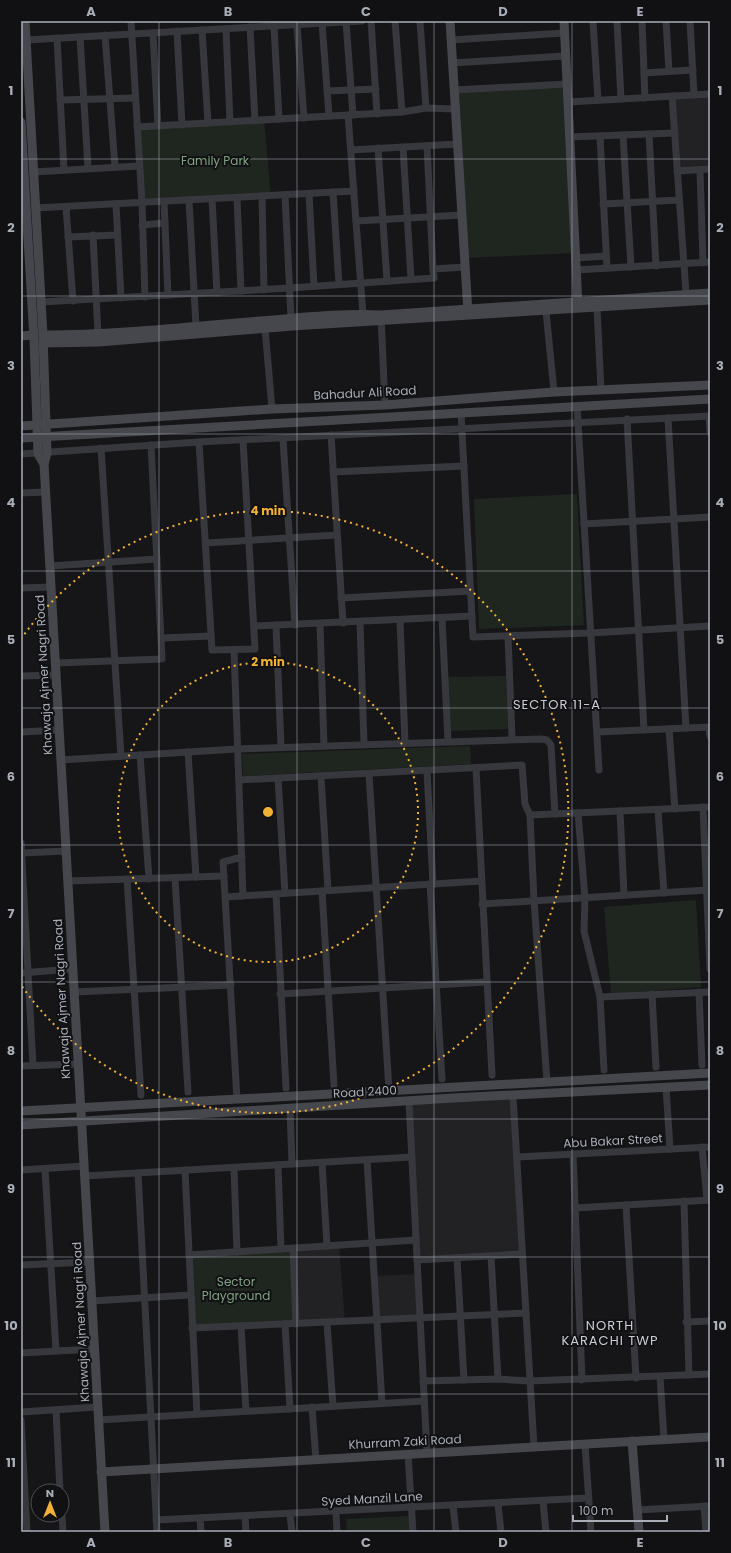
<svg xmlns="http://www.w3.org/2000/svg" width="731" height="1553" font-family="Poppins,sans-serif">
<rect width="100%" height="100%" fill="#161618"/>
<g fill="#222225">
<path d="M710,94V169L677,171L672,96Z"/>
<path d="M513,1096L522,1254L417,1260L409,1102Z"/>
<path d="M339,1245L345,1322L296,1324L293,1248Z"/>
<path d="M418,1274L420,1319L376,1320L374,1276Z"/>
</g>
<g fill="#1e261f">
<path d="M567,84L575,253L464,258L454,90Z"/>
<path d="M264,120L271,196L142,203L137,127Z"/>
<path d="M577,494L584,625L479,629L474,499Z"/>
<path d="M506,676L508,729L450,731L447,677Z"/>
<path d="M470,746L471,764L243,776L242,754Z"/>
<path d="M696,900L701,987L611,994L604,907Z"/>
<path d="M293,1248L296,1324L192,1328L189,1255Z"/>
<path d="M409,1516L410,1532H347L346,1519Z"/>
</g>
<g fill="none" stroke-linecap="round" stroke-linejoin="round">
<g stroke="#37383d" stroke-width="7">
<path d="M131,21L142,203L145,297"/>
<path d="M371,21L377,114"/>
<path d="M395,21L402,112"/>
<path d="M420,21L426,108"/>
<path d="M593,21L598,100"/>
<path d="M617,21L621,99"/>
<path d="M642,21L645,98"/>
<path d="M666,21L669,71"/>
<path d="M690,21L694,95"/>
<path d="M346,22L353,115"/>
<path d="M322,23L329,116"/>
<path d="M297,25L304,118"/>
<path d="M274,26L279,119"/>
<path d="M250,27L255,121"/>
<path d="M226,29L230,122"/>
<path d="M202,30L208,123"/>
<path d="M177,31L182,125"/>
<path d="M153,33L158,126"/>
<path d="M105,35L115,167"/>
<path d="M80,37L88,168"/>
<path d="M57,38L64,170"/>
<path d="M26,40L362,21"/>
<path d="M451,40L564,33"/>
<path d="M452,63L565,56"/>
<path d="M644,73L693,70"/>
<path d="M454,90L567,84"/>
<path d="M327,91L376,89"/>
<path d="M672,96L686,293"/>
<path d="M60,100L135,98"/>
<path d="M568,102L710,94"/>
<path d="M348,115L363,314"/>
<path d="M137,127L402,112L426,108L455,109"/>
<path d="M649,134L656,266"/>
<path d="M623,135L631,267"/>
<path d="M600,136L607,268"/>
<path d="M569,137L675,133"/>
<path d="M427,146L433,269"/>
<path d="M403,147L411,279"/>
<path d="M378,148L387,281"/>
<path d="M351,150L457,144"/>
<path d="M700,170L703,263"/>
<path d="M677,171L710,169"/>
<path d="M33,172L139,166"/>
<path d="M333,192L339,284"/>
<path d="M309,194L314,286"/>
<path d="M285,195L291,318"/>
<path d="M262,196L264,290"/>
<path d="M237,198L241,291"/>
<path d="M212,199L217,293"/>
<path d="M189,200L196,326"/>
<path d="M164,201L168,295"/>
<path d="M116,204L121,298"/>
<path d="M603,204L679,200"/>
<path d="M66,207L73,301"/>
<path d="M35,208L354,191"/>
<path d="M356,221L462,215"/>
<path d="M142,225L165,223"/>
<path d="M93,235L98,334"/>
<path d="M68,237L117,235"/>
<path d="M575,258L606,256"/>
<path d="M576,270L710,262"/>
<path d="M41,302L290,288L434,278L433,269L465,267"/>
<path d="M597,308L601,390"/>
<path d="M546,311L554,392"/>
<path d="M381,317L385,405"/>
<path d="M265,328L272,409"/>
<path d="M577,406L599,770"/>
<path d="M461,413L473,637L590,633L710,626"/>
<path d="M709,416L710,431"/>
<path d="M668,418L686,728"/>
<path d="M627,419L644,730"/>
<path d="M331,435L343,623"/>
<path d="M283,439L295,625"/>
<path d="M199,442L212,650L255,649L243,440"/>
<path d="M101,448L121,756"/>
<path d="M21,454L199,442L710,416"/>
<path d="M333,472L464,466"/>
<path d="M21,493L46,492"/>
<path d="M584,524L710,517"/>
<path d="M206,543L337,535"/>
<path d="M50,566L157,559"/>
<path d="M21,588L51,587"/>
<path d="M341,598L471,591"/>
<path d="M442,618L448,741"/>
<path d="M400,621L405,742"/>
<path d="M360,622L364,744"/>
<path d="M320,624L324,746"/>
<path d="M276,625L281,747"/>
<path d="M255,626L472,616"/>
<path d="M508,636L512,738"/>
<path d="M162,638L211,636"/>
<path d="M234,650L243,896"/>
<path d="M56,663L162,659L151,445"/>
<path d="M21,676L57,675"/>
<path d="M709,727L710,736"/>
<path d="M669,729L675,809"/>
<path d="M21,732L59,730"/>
<path d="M597,732L710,727"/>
<path d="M188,752L196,877"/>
<path d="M140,755L149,879"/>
<path d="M61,760L237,749L541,739L547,740L551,745L555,814"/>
<path d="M476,768L492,1075"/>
<path d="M427,771L433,884"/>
<path d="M369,774L389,1090"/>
<path d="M321,777L328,890"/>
<path d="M278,778L285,893"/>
<path d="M239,780L522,765L525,804L530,815L534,900L547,1082"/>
<path d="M703,807L710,969"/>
<path d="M658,810L664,893"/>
<path d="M620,811L624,895"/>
<path d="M578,813L585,898L584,931L600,997L604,1070"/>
<path d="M530,815L710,807"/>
<path d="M21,843L33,1065"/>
<path d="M21,853L66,851"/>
<path d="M175,878L188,1092"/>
<path d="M127,879L141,1095"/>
<path d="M68,881L224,876"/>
<path d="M430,884L442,1079"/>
<path d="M322,891L334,1085"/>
<path d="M276,894L286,1088"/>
<path d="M226,897L481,881"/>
<path d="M482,904L707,890"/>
<path d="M21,973L72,969"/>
<path d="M74,992L231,985"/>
<path d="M699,992L702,1065"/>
<path d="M280,994L486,982"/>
<path d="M652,994L656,1067"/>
<path d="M600,997L710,992"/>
<path d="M21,1066L78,1064"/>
<path d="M666,1087L670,1149"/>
<path d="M513,1096L534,1447"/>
<path d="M237,1099L223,862L242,857"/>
<path d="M409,1102L427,1453"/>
<path d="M290,1109L292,1164"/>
<path d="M702,1147L707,1200"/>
<path d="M573,1154L582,1380"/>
<path d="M517,1157L710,1147"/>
<path d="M367,1160L382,1403"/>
<path d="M322,1163L327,1246"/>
<path d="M278,1165L281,1249"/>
<path d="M234,1168L237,1252"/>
<path d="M45,1169L56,1351"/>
<path d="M21,1170L84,1166"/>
<path d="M185,1170L197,1414"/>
<path d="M138,1173L157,1532"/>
<path d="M85,1176L412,1157"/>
<path d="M684,1201L689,1375"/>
<path d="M626,1205L636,1378"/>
<path d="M575,1208L710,1200"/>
<path d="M293,1248L296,1324"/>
<path d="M189,1255L416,1240"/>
<path d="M491,1256L498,1379"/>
<path d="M457,1258L464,1380"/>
<path d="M417,1260L522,1254"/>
<path d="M21,1265L89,1262"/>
<path d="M92,1301L190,1295"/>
<path d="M686,1322L710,1321"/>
<path d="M327,1323L333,1406"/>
<path d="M285,1324L290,1409"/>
<path d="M241,1326L246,1411"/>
<path d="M192,1328L526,1313"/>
<path d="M21,1353L94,1349"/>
<path d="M660,1377L664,1439"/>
<path d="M423,1381L498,1379L529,1381L710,1374"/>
<path d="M312,1407L316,1460"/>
<path d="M56,1410L60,1491"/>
<path d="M21,1412L97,1407"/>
<path d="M21,1420L27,1532"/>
<path d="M98,1420L424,1401"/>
<path d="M585,1444L591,1532"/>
<path d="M408,1454L413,1532"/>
<path d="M543,1501L546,1532"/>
<path d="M498,1504L501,1532"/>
<path d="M453,1506L456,1532"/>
<path d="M704,1506L706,1532"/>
<path d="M637,1510L710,1506"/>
<path d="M336,1512L337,1532"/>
<path d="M62,1515L63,1532"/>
<path d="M290,1515L292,1532"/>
<path d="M245,1516L246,1532"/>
<path d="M200,1518L201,1532"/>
<path d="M156,1520L588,1498"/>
</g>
<g stroke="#45474d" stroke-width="9">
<path d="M25,21L43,335L47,453L44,464"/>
<path d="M450,21L468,313"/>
<path d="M564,21L578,306"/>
<path d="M21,122L34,339L38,454L44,464L105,1532"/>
<path d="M43,335C115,335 187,327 259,321C299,318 340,313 381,315L710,293"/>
<path d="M21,336L34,335"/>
<path d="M43,343L99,342L292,326L710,300"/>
<path d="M21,426L272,409L385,405L554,392L710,385"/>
<path d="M21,438L710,399"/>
<path d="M21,1111L710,1073"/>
<path d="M21,1125L453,1098L710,1085"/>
<path d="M632,1441L639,1532"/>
<path d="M101,1472L710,1437"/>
</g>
</g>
<path fill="none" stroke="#a8adb8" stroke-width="1" stroke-opacity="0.55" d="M159,21V1532M297,21V1532M434,21V1532M572,21V1532M21,159H710M21,296H710M21,434H710M21,571H710M21,708H710M21,845H710M21,982H710M21,1119H710M21,1257H710M21,1394H710"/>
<g fill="none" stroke="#f2b134" stroke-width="2" stroke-dasharray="2 4">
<circle cx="268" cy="812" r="150"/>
<path d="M21 639A301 301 0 1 1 21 985"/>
</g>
<g text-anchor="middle" stroke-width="4" stroke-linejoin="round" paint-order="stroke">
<g font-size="12" fill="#7fa381" stroke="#111113">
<text x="215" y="165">Family Park</text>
<text x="236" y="1286">Sector<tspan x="236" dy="14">Playground</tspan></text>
</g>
<g font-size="12" fill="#a8adb8" stroke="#111113">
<text transform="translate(365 393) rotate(-3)" y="4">Bahadur Ali Road</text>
<text transform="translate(44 675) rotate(-93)" y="4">Khawaja Ajmer Nagri Road</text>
<text transform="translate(62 999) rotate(-93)" y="4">Khawaja Ajmer Nagri Road</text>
<text transform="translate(365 1092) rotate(-3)" y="4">Road 2400</text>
<text transform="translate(613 1141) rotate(-3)" y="4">Abu Bakar Street</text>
<text transform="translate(81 1322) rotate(-93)" y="4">Khawaja Ajmer Nagri Road</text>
<text transform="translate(405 1442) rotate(-3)" y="4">Khurram Zaki Road</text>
<text transform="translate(372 1499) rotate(-3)" y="4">Syed Manzil Lane</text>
</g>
<g font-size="13" letter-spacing="1" fill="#c9ccd4" stroke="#111113">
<text x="557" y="709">SECTOR 11-A</text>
<text x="610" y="1330">NORTH<tspan x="610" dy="15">KARACHI TWP</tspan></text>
</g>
</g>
<circle cx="268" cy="812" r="6" fill="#f2b134" stroke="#111113" stroke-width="2"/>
<g font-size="12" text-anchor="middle" font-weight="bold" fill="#f2b134" stroke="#111113" stroke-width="4" stroke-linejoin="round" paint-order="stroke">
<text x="268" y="515">4 min</text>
<text x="268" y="666">2 min</text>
</g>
<rect width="731" height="1553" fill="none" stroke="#111113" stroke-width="44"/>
<g transform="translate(50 1503)"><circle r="19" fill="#111113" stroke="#4d4f55"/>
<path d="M0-3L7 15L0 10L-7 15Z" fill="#f2b134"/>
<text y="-6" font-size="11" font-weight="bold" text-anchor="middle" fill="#a8adb8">N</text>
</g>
<path d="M573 1515v6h94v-6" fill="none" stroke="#a8adb8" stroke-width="2"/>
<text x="579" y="1515" font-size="12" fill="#a8adb8" stroke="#111113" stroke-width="3" paint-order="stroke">100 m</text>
<rect x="22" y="22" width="687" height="1509" fill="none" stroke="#a8adb8" stroke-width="1.5"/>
<g font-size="13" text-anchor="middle" font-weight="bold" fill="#a8adb8">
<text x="91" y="16">A</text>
<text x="228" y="16">B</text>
<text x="366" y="16">C</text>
<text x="503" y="16">D</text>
<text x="640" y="16">E</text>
<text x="11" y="95">1</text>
<text x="720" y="95">1</text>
<text x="11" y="232">2</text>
<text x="720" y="232">2</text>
<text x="11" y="370">3</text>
<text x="720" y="370">3</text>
<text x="11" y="507">4</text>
<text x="720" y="507">4</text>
<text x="11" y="644">5</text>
<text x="720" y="644">5</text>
<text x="11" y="781">6</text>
<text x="720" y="781">6</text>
<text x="11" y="918">7</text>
<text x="720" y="918">7</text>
<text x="11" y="1055">8</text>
<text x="720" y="1055">8</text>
<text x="11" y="1193">9</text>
<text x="720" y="1193">9</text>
<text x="11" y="1330">10</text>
<text x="720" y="1330">10</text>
<text x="11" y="1467">11</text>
<text x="720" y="1467">11</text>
<text x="91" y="1547">A</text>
<text x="228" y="1547">B</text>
<text x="366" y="1547">C</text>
<text x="503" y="1547">D</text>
<text x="640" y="1547">E</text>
</g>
</svg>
